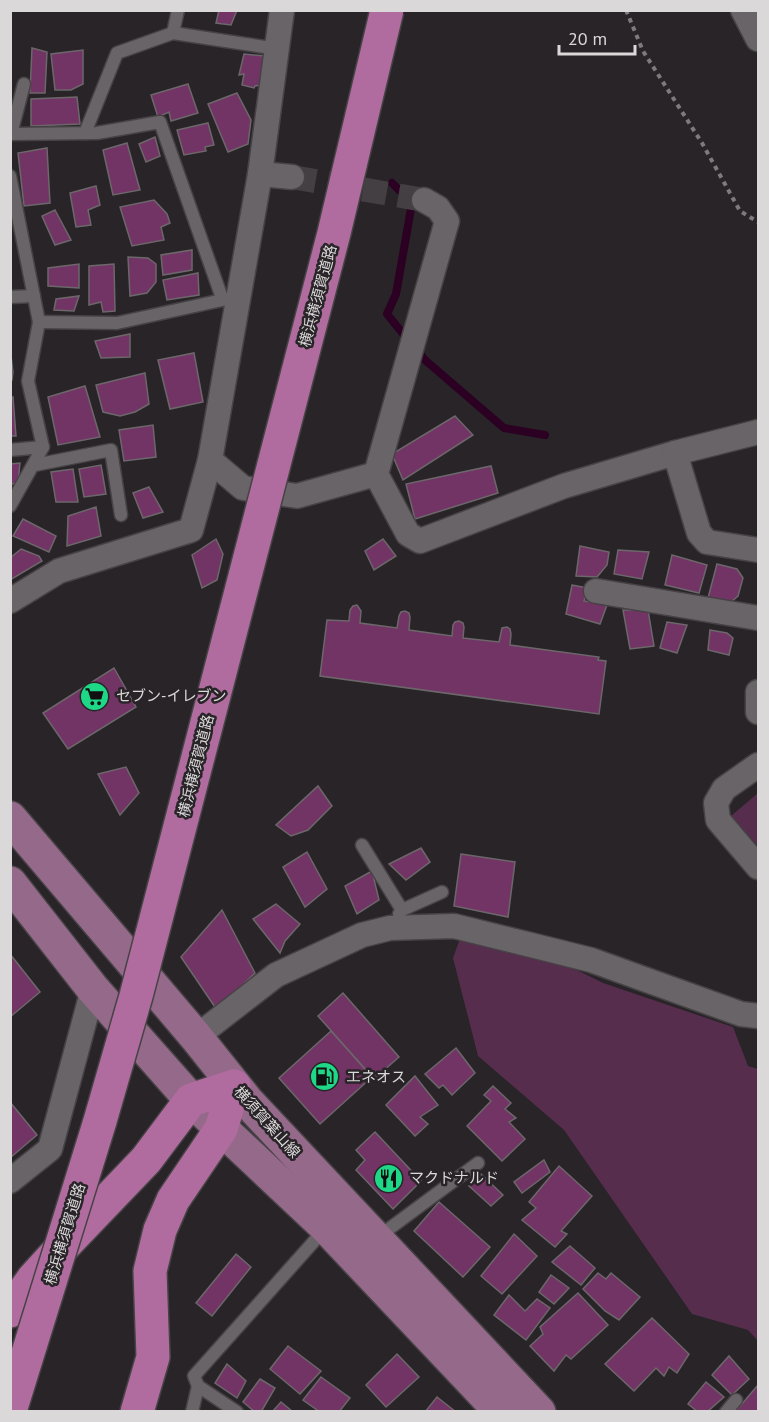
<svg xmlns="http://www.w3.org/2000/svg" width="769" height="1422" font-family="'PT Sans','Noto Sans JP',sans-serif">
<rect width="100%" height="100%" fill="#282427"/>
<g fill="#562d4c">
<path d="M758,793V846L731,816Z"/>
<path d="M468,916L603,983L733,1027L748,1066L758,1069V1341L748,1330L692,1314L564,1130L478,1056L453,958Z"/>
</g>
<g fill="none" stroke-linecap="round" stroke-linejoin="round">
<g stroke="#2b0023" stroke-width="8">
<path d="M392,183L412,203L396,294L387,314L408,340"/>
<path d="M416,349L425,360L504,428L545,435"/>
</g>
</g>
<g fill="#723464" stroke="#6c676b" stroke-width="1.5">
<path d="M219,10H237L231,25L216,23Z"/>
<path d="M32,48L47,52L45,93H30Z"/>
<path d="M83,50V84L71,90H55L51,54Z"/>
<path d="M244,54L265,56L261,85L255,86L254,88L242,85L244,74L239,75Z"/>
<path d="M188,84L198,113L171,121L169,112L158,117L151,95Z"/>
<path d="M237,93L251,120L248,144L228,152L208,104Z"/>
<path d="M77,97L80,124L31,126V99Z"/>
<path d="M208,123L214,145L205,147L206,151L184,155L177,130Z"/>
<path d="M155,137L160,156L146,162L139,144Z"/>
<path d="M127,143L140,190L113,195L103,150Z"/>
<path d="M47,148L50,203L24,206L18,153Z"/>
<path d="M96,186L100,205L88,210L91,225L76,227L70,193Z"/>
<path d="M154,200L167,214L170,223L161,227L164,240L132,246L120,207Z"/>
<path d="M55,210L71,240L55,245L42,216Z"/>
<path d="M192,250V270L163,275L161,255Z"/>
<path d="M128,257L148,258L156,264V282L147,293L130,296Z"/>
<path d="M79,264V288L48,286V268Z"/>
<path d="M114,264L115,311L103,312L101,302L89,305V266Z"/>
<path d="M198,273L199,295L167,300L163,280Z"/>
<path d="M79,296L74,311L54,310L56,299Z"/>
<path d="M130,334V357L101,358L95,341Z"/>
<path d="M10,347L13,372L12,380H10Z"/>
<path d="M194,353L203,402L170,409L158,360Z"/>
<path d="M145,373L149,404L135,412L120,416L103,412L96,385Z"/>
<path d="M85,386L100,437L58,445L48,397Z"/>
<path d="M10,397H13L16,436H10Z"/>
<path d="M455,416L473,435L403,480L392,454Z"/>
<path d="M153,425L156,457L124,461L119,430Z"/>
<path d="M20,463L18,482L10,485V464Z"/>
<path d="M101,465L106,494L84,497L79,469Z"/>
<path d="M491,466L498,493L415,519L406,484Z"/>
<path d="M73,469L78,502H56L51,472Z"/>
<path d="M149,487L163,512L143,518L133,493Z"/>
<path d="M96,507L101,536L67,546L68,516Z"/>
<path d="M23,519L56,536L49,552L13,536Z"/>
<path d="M216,539L223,554L217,580L202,588L192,555Z"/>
<path d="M383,539L396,556L374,570L365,551Z"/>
<path d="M580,546L609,552L607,565L597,577L576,576Z"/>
<path d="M21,549L39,556L42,561L10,580V558Z"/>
<path d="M618,550L649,552L642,579L614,574Z"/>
<path d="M672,555L707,565L699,593L665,585Z"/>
<path d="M717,564L737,569L743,578L738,596L731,602L708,598Z"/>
<path d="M572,585L588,588L584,601L607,605L600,624L566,614Z"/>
<path d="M357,605L361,611L360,623L397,628L399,616L401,612L405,611L409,613L410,617L409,630L452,636L453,625L455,622L459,621L463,623L464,627L463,638L499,642L502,628L507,627L510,629L511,634L510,645L599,657L598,660L606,661L599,714L320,676L327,620L349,621L350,610L353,606Z"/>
<path d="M623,610H648L654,646L630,649Z"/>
<path d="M667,622L687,625L677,653L660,648Z"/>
<path d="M710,630L727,633L733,638L729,655L708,650Z"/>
<path d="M114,668L136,707L68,749L43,713Z"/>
<path d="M126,767L139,793L120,815L98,774Z"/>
<path d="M318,786L332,806L308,830L291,836L276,825Z"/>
<path d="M421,848L430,862L406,880L389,864Z"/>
<path d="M307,852L327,889L305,907L283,867Z"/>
<path d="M461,854L515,862L508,917L454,906Z"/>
<path d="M372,871L379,900L357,914L345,886Z"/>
<path d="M276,904L300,924L285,941L280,953L253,919Z"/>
<path d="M222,910L255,973L217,1010L181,957Z"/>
<path d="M10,954L40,992L10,1017Z"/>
<path d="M343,993L399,1057L374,1079L318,1016Z"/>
<path d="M331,1031L372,1077L320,1124L279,1078Z"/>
<path d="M456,1048L475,1073L452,1095L443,1085L439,1088L425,1074Z"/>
<path d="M415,1076L438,1105L420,1117L428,1124L415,1136L386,1105Z"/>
<path d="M493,1086L511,1103L505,1109L516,1118L509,1122L525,1139L502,1161L467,1126L491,1101L484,1095Z"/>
<path d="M10,1102L37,1135L10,1158Z"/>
<path d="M375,1132L421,1181L393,1209L356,1170L365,1160L356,1150Z"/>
<path d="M544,1160L550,1172L522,1193L514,1182Z"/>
<path d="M559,1166L592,1196L561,1231L567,1234L555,1247L522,1220L536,1208L529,1202Z"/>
<path d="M481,1174L503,1195L491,1206L469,1186Z"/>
<path d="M439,1202L490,1247L463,1277L414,1231Z"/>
<path d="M514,1234L537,1256L502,1294L481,1276Z"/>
<path d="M570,1246L595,1268L581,1285L552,1262Z"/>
<path d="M236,1254L251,1267L212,1316L196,1303Z"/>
<path d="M598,1273L606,1279L611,1273L640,1297L619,1320L605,1311L583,1289Z"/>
<path d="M551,1275L569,1288L554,1304L539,1292Z"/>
<path d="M578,1293L608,1325L571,1359L566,1355L554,1371L530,1346L543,1334L540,1327Z"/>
<path d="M509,1295L525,1311L537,1299L550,1308L526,1340L494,1315Z"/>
<path d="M652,1318L689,1354L677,1373L669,1367L664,1376L656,1368L634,1391L605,1364Z"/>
<path d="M288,1346L321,1371L300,1394L270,1369Z"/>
<path d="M397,1354L419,1377L386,1407L366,1385Z"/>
<path d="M729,1356L749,1379L732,1395L712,1375Z"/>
<path d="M227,1364L246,1381L237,1398L215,1383Z"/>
<path d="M321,1377L350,1398L339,1412H320L303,1400Z"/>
<path d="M260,1379L275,1388L261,1412H255L243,1402Z"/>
<path d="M706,1382L724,1397L707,1412H698L688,1404Z"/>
<path d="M758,1385V1412H735Z"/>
<path d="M437,1397L456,1412H425Z"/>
<path d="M281,1402L293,1412H272Z"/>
</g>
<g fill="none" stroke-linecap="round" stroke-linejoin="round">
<path stroke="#433f42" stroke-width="24" stroke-dasharray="24 12" stroke-linecap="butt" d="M292,177L424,200"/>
<defs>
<g id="lane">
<path d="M173,33L178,10"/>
<path d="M85,133L117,53L173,33L278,49"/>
<path d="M10,134L97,133L160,122L222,298"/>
<path d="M11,134L24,84"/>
<path d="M10,176L39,322L28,381L43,447L10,506"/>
<path d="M10,297L34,296"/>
<path d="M39,322L117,323L227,299"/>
<path d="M10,450L43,447"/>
<path d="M35,465L111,450L121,515"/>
<path d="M362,845L402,910"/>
<path d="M399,914L402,910L442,892"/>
<path d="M378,1237L478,1163"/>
<path d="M192,1412L198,1386"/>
<path d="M237,1412L198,1386L194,1376L325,1229"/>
<path d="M726,1412L736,1400"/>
</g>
<g id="street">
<path d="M743,10L758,39"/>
<path d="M260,174L292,177"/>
<path d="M424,200L438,208L447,221L376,474L408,534L420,541L564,486L675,453L758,432"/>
<path d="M675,453L699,533L707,542L758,550"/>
<path d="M210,460L243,488L297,496L376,474"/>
<path d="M596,591L758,618"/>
<path d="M10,601L59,571L191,530L210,460L260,174L282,10"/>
<path d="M758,692V712"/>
<path d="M758,765L724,789L716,803L718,820L758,867"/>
<path d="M196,1037L276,975L362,935L390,928L454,926L531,945L591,960L741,1014L758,1016"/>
<path d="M10,1181L50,1149L93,989"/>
</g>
<g id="primary">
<path d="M10,818L196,1037L247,1101L539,1412"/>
<path d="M10,883L93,989L191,1100L326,1227L501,1412"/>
</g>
<g id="highway">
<path d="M10,1311L33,1279L54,1256L146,1160L191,1100L234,1086"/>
<path d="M137,1412L153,1357L150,1271L160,1230L173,1200L221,1129L234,1086"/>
</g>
</defs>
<use href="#lane" stroke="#464245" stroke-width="15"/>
<use href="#street" stroke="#464245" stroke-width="27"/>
<use href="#primary" stroke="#464245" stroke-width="36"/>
<use href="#highway" stroke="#464245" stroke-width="36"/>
<path stroke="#7e7a7d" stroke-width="4" stroke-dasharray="4.5 4.5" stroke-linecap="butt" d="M626,10L643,51L702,143L740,211L758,222"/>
<use href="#lane" stroke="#696467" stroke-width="12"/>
<use href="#street" stroke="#696467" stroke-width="24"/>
<use href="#primary" stroke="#946989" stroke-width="33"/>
<use href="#highway" stroke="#b06c9f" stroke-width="33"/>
<defs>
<path id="highway-bridge" d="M10,1411L100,1121L136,996L334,233L387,10"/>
</defs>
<use href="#highway-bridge" stroke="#464245" stroke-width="36" stroke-linecap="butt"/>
<use href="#highway-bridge" stroke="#b06c9f" stroke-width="33"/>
</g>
<defs>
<symbol id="supermarket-disc" viewBox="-11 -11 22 22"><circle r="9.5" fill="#1fd887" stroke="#282427"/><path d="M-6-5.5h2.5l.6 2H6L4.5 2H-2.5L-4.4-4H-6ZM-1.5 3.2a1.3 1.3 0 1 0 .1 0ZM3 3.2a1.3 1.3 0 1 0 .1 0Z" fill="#111"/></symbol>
<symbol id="fuel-disc" viewBox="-11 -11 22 22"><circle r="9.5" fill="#1fd887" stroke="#282427"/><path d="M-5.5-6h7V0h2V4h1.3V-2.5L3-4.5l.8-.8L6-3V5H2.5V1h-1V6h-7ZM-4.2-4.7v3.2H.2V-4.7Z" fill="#111"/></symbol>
<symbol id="restaurant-disc" viewBox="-11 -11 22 22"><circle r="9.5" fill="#1fd887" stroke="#282427"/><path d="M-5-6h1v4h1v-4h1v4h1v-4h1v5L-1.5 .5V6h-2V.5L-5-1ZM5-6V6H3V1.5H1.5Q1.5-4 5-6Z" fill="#111"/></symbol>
</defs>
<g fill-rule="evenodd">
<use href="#supermarket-disc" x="78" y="680" width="33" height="33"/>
<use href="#fuel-disc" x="308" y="1060" width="33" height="33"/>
<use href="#restaurant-disc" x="372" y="1162" width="33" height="33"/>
</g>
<g text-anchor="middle" stroke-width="5" stroke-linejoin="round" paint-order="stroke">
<g font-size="15" fill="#dbd8da" stroke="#282427">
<text transform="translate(318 296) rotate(-75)" y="5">横浜横須賀道路</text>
<text transform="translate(196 766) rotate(-76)" y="5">横浜横須賀道路</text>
<text transform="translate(267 1122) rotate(48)" y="5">横須賀葉山線</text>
<text transform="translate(65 1234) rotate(-73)" y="5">横浜横須賀道路</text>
</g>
<g font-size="15" fill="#dbd8da" stroke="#282427" text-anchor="start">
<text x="116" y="701">セブン-イレブン</text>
<text x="346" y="1082">エネオス</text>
<text x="409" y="1183">マクドナルド</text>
</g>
</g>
<rect width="769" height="1422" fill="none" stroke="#dbd8da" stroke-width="24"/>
<path d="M559 45v9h76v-9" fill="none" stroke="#dbd8da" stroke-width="3"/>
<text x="568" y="45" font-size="18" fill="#dbd8da" stroke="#282427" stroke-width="4.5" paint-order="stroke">20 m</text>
</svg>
